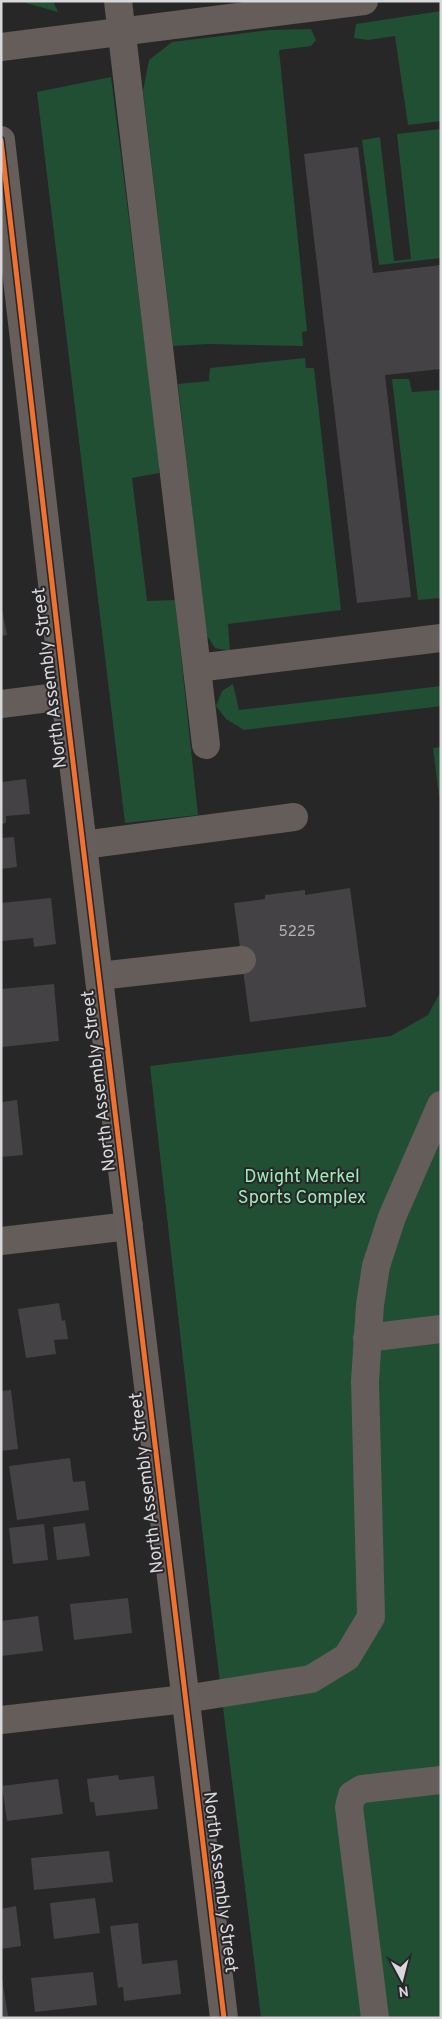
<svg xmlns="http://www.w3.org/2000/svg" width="442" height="2019" font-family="Overpass,sans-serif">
<rect width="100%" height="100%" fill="#282728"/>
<g fill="#204f33">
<path d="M26,1H53L58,12L26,3Z"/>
<path d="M441,11V121L408,125L395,36L368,40L354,38L356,24Z"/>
<path d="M311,29L316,40L311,46L279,50L307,331L302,332L303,346L208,344L173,346L143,91L149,60L172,42L270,30Z"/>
<path d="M111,77L159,455V473L132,478L147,601L175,600L198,815L125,823L37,92Z"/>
<path d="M441,129V258L379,265L362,140L380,137L394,261L411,259L397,134Z"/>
<path d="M305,358L306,368H314L341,610L228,624L230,651L215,648L206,634L178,384L209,381L210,368Z"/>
<path d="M392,379H409L412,392L441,390V598L418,600Z"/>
<path d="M233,684L239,710L441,686V706L244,730L226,719L216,706L222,691Z"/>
<path d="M441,747V811L433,748Z"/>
<path d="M441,991V2018H261L212,1617L150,1066L391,1036L428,1015Z"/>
</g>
<g fill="#444244">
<path d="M358,147L373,273L441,265V369L385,375L411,597L357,603L304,154Z"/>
<path d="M1,605L7,635L1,636Z"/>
<path d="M26,779L30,814L6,816V823L1,824V782Z"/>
<path d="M14,837L17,867L1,869V838Z"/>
<path d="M350,888L366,1007L250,1022L234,903L265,899V895L305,890V895Z"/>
<path d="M51,898L56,944L34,947L33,938L2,941L1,903Z"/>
<path d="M54,984L59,1041L2,1047L1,989Z"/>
<path d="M17,1100L23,1155L1,1157V1102Z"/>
<path d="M59,1303L62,1321L65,1320L68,1339L54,1340L56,1354L26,1358L18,1309Z"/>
<path d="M11,1390L18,1449L1,1451V1391Z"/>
<path d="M70,1458L73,1482L85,1481L89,1510L17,1520L9,1466Z"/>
<path d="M85,1523L90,1556L57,1560L53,1527Z"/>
<path d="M44,1524L48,1560L13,1564L9,1528Z"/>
<path d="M128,1598L132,1633L74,1640L70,1604Z"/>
<path d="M38,1616L43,1651L1,1656V1621Z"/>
<path d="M118,1775L119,1780L154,1776L158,1809L96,1816L94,1802H90L87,1779Z"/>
<path d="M58,1779L63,1814L7,1821L2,1786Z"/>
<path d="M109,1851L113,1882L34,1890L31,1858Z"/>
<path d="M95,1898L100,1933L54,1939L50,1903Z"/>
<path d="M16,1906L21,1946L1,1949V1909Z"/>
<path d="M138,1923L142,1964L177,1960L181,1994L124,2001L123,1987L118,1988L110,1926Z"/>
<path d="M93,1972L97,2005L35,2012L31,1978Z"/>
<path d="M1,1973L8,2016L1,2017Z"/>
</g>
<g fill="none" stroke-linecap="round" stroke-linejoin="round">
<g stroke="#645d5a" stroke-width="28">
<path d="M118,1L206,745"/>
<path d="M1,47L364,1"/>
<path d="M197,668L441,638"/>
<path d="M1,704L65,696"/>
<path d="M83,845L294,817"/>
<path d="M99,976L242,960"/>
<path d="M1,1241L129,1226"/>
<path d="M367,1338L441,1329"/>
<path d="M1,1720L185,1699L311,1679L347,1657L371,1617L365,1381L370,1305L376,1266L392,1217L441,1105"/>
<path d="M375,2018L349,1807L352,1795L362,1789L441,1780"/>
</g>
<path stroke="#655e5b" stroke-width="28" d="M1,140L65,696L224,2018"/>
<defs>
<path id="cycleway" d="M1,140L65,696L224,2018"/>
</defs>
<use href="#cycleway" stroke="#282629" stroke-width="8"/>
<use href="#cycleway" stroke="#ef722f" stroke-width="5"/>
</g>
<g text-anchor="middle" stroke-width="4" stroke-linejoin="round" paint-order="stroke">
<g font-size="15" fill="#b3b2b4">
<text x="297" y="936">5225</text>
</g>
<g font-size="18" fill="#d8d7d9" stroke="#282629">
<text transform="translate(49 678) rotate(-97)" y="6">North Assembly Street</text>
<text transform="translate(98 1081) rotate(-97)" y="6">North Assembly Street</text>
<text transform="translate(146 1483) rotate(-97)" y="6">North Assembly Street</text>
<text transform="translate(221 1882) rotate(83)" y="6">North Assembly Street</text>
</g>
<g font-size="18" fill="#9becb6" stroke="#282629">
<text x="302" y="1182">Dwight Merkel<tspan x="302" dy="21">Sports Complex</tspan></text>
</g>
</g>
<rect width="442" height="2019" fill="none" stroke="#d8d7d9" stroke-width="5"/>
<g transform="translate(402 1979) rotate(173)" stroke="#282629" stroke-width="4" paint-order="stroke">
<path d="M0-4L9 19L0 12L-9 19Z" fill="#d8d7d9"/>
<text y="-8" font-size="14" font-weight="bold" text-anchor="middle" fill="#d8d7d9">N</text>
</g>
</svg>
